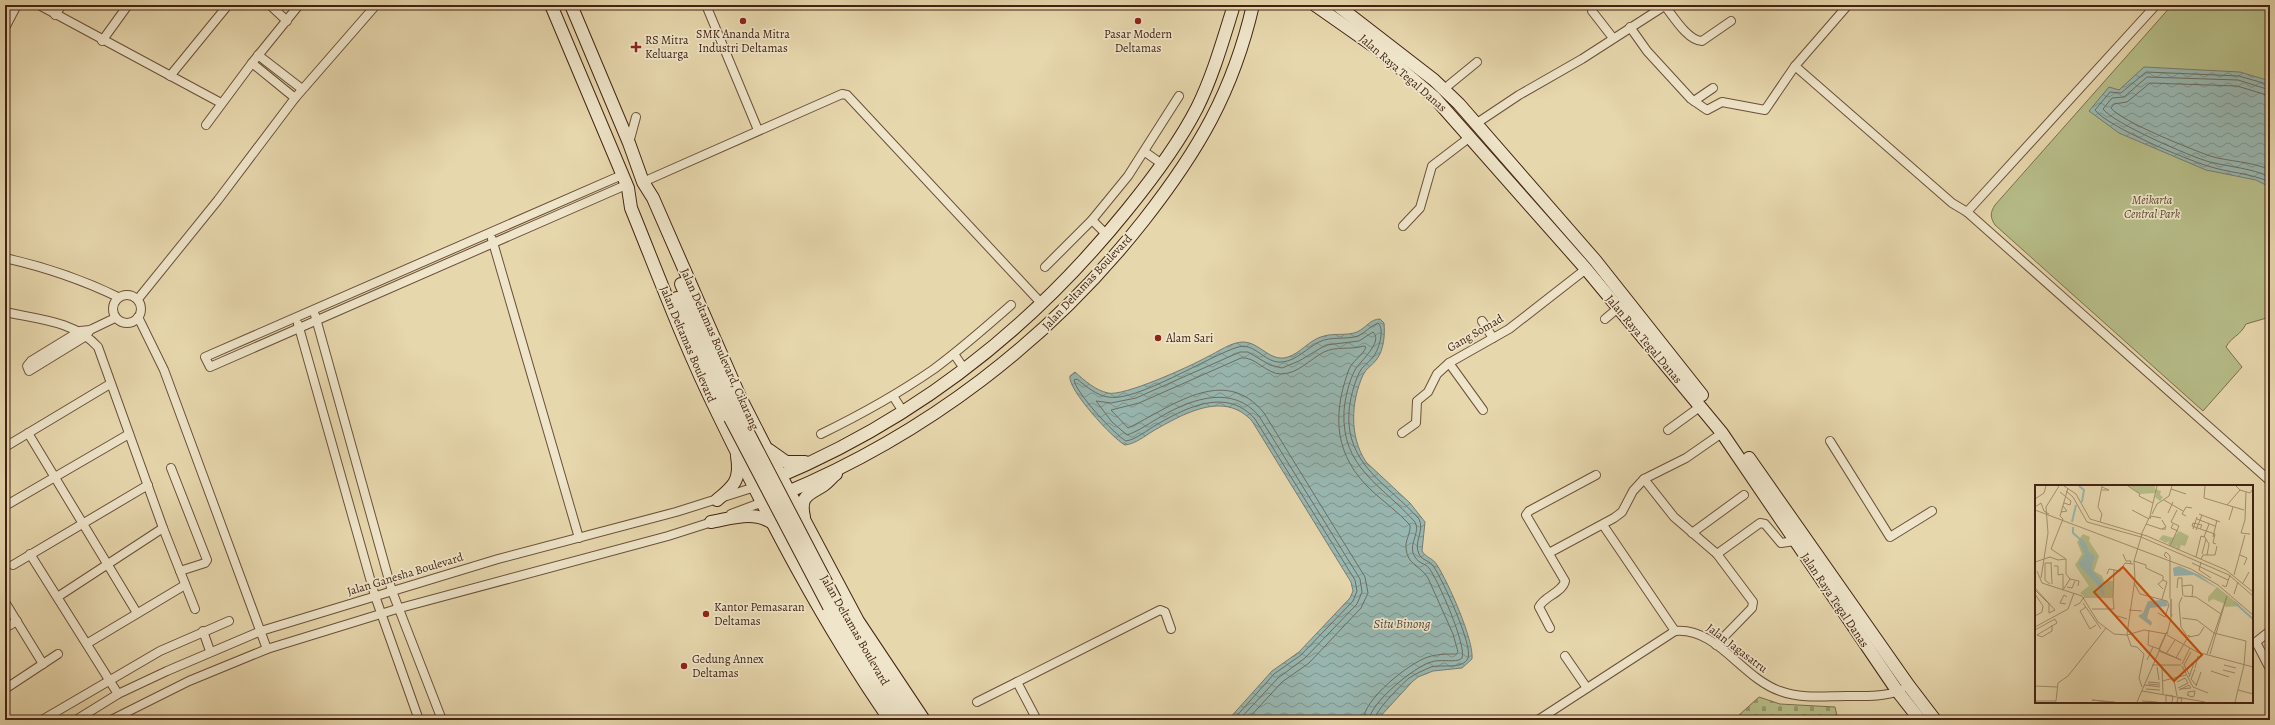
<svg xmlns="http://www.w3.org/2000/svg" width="2275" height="725" font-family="Alegreya,serif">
<defs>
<pattern id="cemetery-stones" width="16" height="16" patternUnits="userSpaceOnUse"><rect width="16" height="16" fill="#b7be89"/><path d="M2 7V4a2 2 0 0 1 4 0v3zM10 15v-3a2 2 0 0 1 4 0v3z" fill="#969a6f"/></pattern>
<pattern id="water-waves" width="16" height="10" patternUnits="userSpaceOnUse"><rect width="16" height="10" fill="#98b8b2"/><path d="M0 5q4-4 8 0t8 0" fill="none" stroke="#7e958f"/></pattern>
</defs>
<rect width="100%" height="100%" fill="#e7d7ad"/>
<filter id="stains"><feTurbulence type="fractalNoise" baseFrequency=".005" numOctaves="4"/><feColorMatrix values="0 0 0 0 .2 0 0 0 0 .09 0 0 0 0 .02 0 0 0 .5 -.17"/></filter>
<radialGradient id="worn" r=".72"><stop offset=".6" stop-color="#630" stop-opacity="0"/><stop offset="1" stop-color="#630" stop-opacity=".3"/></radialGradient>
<path fill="url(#cemetery-stones)" stroke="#7c704e" d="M1759,697L1780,704L1835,707L1838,720H1742L1738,716Z"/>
<path fill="#b7be89" stroke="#7c704e" d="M2172,5H2270V317L2246,324C2240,336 2231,337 2226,347L2242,367L2203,411L1995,225C1990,217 1990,213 1995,205Z"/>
<g fill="url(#water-waves)" stroke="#767c72">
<path d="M2144,67L2240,72L2270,81V187L2256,180L2206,170L2119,133L2089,111L2109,87L2119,90Z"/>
<path d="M1380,319L1384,323C1385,335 1384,349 1377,359C1373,365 1366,368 1363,375C1351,402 1349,436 1366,462L1410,503L1425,522L1422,551C1426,558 1433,558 1437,565C1448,582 1474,640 1472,659L1462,668L1433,671L1418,677L1412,682L1377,720H1228L1272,671L1299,652L1350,598L1353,591L1351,582L1252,421C1224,390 1183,414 1153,431C1145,436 1135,444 1125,445C1113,439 1067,389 1070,376L1075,372C1085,381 1095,390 1108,393C1123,397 1191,366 1207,357C1218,352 1231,342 1243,342C1260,342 1270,363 1288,357C1301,353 1310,339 1324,336C1334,333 1347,336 1357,332C1366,328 1370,319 1380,319Z"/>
</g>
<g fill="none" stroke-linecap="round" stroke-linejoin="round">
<g stroke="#6d6e62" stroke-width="1">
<path d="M2270,85L2239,76L2146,72L2121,93L2110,92L2095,110C2108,127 2185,159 2208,166C2229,173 2250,173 2270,182"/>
<path d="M2270,90L2238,80L2147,77L2124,97L2112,98L2103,109C2113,123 2191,157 2210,162C2230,167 2251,168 2270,177"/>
<path d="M2270,96L2237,86L2150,83L2127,102L2114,104L2111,108C2122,122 2191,149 2210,156C2230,162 2251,161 2270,170"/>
<path d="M1233,720L1274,674L1301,655L1353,601L1357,591L1355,580L1255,419C1227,387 1187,407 1156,425C1147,430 1137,439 1126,441C1114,434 1076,393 1074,380L1077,379C1087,387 1096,395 1108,397C1135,403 1209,356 1238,347C1255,342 1265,364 1282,362C1296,361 1307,348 1319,342C1331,336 1345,340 1358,336C1365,333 1370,326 1378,323C1385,329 1379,350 1373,357C1369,363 1362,366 1359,373C1354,384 1350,399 1349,411C1345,465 1388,484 1419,519C1425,531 1413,542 1419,554C1422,561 1430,560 1434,567C1443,581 1473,645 1468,658C1463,670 1441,664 1431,667C1424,670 1415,674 1409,678C1401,685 1375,711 1374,720"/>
<path d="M1239,720L1278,678L1305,658L1357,604L1362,592L1360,579L1259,416C1233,385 1193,398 1162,416C1151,422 1139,431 1127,435L1112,422L1096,401L1111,403L1136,398L1240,352H1248L1270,365L1282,368L1299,361L1326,345L1359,341L1373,332C1384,342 1359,362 1355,370C1349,381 1345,398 1344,411C1341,468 1382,485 1415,522C1421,533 1407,545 1415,557C1419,564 1425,563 1429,568C1438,580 1467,646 1462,658L1459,660C1450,662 1440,659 1431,662C1414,667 1370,703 1369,720"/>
<path d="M1247,720L1282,682L1309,663L1361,608L1368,593L1365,577L1264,413C1224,363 1170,408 1128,428L1111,410L1139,403L1241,358C1255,356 1266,374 1281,374C1298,374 1310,359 1324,352C1336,346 1351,350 1364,346L1366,347C1363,356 1351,361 1348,372C1332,417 1335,456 1371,490C1384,502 1398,512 1410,525C1411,533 1405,540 1406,548C1407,565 1421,566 1428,578L1453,634L1458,652L1456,654C1447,654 1437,654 1428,657C1409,663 1364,699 1363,720"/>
</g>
<defs>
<g id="street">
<path d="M39,5L221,103"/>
<path d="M270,5L287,21"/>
<path d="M706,5L758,130"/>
<path d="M1593,5L1592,11L1613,38"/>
<path d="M1848,5L1795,66L1952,203L1967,212L2156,5"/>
<path d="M1665,6C1673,16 1688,41 1702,41L1731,21"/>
<path d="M55,15L62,5"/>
<path d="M1630,27L1647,51L1691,99L1707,110L1722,102L1765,110L1795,66"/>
<path d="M5,28L17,5"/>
<path d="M102,41L128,5"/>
<path d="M258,55L302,89"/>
<path d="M252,63L295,98"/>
<path d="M170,76L228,5"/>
<path d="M1444,89L1477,62"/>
<path d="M1694,101L1713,88"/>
<path d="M1477,123L1519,95L1582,59L1666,5"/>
<path d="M206,125L252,63L299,5"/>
<path d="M629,143L636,117"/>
<path d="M1145,152L1162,164"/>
<path d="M622,175L205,357L210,367L626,185"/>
<path d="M643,182L842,94L847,95L1041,303"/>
<path d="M1967,212L2270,481"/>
<path d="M1092,220L1107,235"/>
<path d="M1403,226L1420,208L1432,166L1470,137"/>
<path d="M492,239L579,538"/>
<path d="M5,258C45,267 81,279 118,297"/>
<path d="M1045,267L1092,220L1128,176L1179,96"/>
<circle cx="127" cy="309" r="14"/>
<path d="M138,299L218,200L295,98L376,5"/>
<path d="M5,312C37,319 75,321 98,347L163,528L195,609"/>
<path d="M315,315L392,591L442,720"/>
<path d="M138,317L164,370L267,649"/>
<path d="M1605,319L1618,308"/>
<path d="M1482,321L1493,338"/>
<path d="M298,324L375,596L419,720"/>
<path d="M90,330L86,336L29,371L27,366L31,361L80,331L90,330L115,318"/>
<path d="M954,354L965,370"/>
<path d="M1449,363L1483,410"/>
<path d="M893,396L904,413"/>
<path d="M1668,430L1701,406"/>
<path d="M28,433L137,613"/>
<path d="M1402,433L1416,423L1417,401L1428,392L1437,374L1449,363L1509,329L1586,269"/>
<path d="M821,434C860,415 898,394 934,369C961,349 986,327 1011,305"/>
<path d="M1830,441L1890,537L1932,511"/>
<path d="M5,447L110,384"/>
<path d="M171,468L207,560L205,563L180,571"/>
<path d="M1644,479L1674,517L1717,554L1753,602L1752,608L1716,645"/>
<path d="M5,506L129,434"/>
<path d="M731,514L763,502"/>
<path d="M1603,525L1675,631"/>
<path d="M1692,533L1744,495"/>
<path d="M1549,553L1614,518L1622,512L1633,491L1644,479L1686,458L1722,433"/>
<path d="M30,554L118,694"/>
<path d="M1717,554L1760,523L1765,524L1781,543L1795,541"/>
<path d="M13,565L148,485"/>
<path d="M59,596L163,528"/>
<path d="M2270,599V603"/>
<path d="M5,602L43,664"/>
<path d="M5,628L17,621"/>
<path d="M1550,628L1539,607C1544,596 1562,593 1565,581L1526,515L1529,511L1596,475"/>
<path d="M203,631L210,651"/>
<path d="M2270,631L2256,642L2270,669"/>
<path d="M88,643L185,585"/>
<path d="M1565,656L1587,688"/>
<path d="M5,689L58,654"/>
<path d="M977,702L1017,682"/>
<path d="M42,720L160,651L229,621"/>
<path d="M76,720L118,694L167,671L261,631L498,559L676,512L755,487"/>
<path d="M111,720L189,681L267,649L400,608L668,536L715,521"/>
<path d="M1037,720L1017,682L1160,610L1165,612L1171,629"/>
<path d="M1538,720L1675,631C1717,627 1742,678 1780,691C1801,699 1825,696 1846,696C1862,696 1886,697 1901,690"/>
</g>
<g id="secondary">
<path d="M551,5L628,188L631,208C659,277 685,347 718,414C769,519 823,624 890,720"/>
<path d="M571,5L629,143L643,182L653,198L740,397L765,446L858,621L924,720"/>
<path d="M1315,5L1375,47L1434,97L1586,269L1722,433L1898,692L1920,720"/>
<path d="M1337,5L1434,80L1459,104L1595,260L1702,395"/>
<path d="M681,284L734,404"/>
<path d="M677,298L730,418"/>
<path d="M769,450L786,462H805"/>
<path d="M1749,458L1909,686L1935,720"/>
<path d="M773,479C913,421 1032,328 1127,210C1153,178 1178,145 1197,108C1213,76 1223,40 1234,5"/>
<path d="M783,494C925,435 1049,341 1144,220C1198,151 1233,92 1253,5"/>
<path d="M717,500C734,486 741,480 737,456"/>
<path d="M804,517C799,495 809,495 824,485C828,482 832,477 836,474"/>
<path d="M711,522C733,518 755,510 774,524"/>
<path d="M837,603L864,649L912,720"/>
<path d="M829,607L856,654L901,720"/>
</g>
</defs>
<use href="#street" stroke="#6b5039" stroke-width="10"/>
<use href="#secondary" stroke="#422312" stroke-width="14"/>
<use href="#street" stroke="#efe5ca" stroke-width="8"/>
<use href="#secondary" stroke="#efe5ca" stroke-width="12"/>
<defs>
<g id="secondary-bridge">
<path d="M738,413L837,603"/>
<path d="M730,418L829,607"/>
</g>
</defs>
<use href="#secondary-bridge" stroke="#422312" stroke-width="14" stroke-linecap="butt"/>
<use href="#secondary-bridge" stroke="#efe5ca" stroke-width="12"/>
</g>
<g fill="#8f2418" stroke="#efe5ca" stroke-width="1.5">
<circle cx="743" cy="21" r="4"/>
<circle cx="1138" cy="21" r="4"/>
<path d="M634 41h4v4h4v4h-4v4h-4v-4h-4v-4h4z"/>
<circle cx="1158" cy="338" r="4"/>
<circle cx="706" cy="614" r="4"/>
<circle cx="684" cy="666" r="4"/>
</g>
<g text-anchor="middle" stroke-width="3.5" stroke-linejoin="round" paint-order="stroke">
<g font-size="12" fill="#422312" stroke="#efe5ca" text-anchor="start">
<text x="743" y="38" text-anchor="middle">SMK Ananda Mitra<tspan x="743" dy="14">Industri Deltamas</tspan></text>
<text x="1138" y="38" text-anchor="middle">Pasar Modern<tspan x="1138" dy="14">Deltamas</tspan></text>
<text x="645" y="44">RS Mitra<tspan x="645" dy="14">Keluarga</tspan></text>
<text x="1166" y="342">Alam Sari</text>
<text x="714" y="611">Kantor Pemasaran<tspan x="714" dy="14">Deltamas</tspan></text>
<text x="692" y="663">Gedung Annex<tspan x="692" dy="14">Deltamas</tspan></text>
</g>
<g font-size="12" fill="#422312" stroke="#efe5ca">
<text transform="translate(1403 73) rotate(41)" y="4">Jalan Raya Tegal Danas</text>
<text transform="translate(1087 282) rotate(-47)" y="4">Jalan Deltamas Boulevard</text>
<text transform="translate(1475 333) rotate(-30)" y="4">Gang Somad</text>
<text transform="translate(1644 339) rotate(50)" y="4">Jalan Raya Tegal Danas</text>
<text transform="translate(688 344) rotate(67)" y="4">Jalan Deltamas Boulevard</text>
<text transform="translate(720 349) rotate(66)" y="4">Jalan Deltamas Boulevard, Cikarang</text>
<text transform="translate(405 574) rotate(-17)" y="4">Jalan Ganesha Boulevard</text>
<text transform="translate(1835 600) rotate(56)" y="4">Jalan Raya Tegal Danas</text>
<text transform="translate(855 630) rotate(60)" y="4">Jalan Deltamas Boulevard</text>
<text transform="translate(1737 648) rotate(37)" y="4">Jalan Jagasatru</text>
</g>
<g font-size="12" font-style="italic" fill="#5f4a30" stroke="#efe5ca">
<text x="2152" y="204">Meikarta<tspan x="2152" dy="14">Central Park</tspan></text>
</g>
<g font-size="13" font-style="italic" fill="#58483a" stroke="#efe5ca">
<text x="1402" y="628">Situ Binong</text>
</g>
</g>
<g transform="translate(2035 485)">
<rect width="218" height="218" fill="#e7d7ad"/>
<path d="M94,1H120V4L126,6L125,10L128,12L125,16L120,12L121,8L105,9ZM144,46L154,51L150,61L146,60L144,65L141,64L142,60L140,63L133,59L134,56L131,58L124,54L128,50L138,53Z" fill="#b7be89"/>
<path d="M182,102L206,121L190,122V119L178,114L173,117V112Z" fill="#b7be89"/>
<path d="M48,49L55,52L54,56L64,71L59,86L67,91L69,96H78V111H49L45,108L54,101L40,80L47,69L42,57Z" fill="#b7be89"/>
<path d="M47,54L51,58L54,67L60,71L56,84L66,95L70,111L67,110L61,98L43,79L50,69L44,57ZM144,81L164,90L184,104L159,90L139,91L138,83ZM127,115L131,116L133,121L115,123L112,133L117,137L116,141L103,131L108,128L113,116Z" fill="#98b8b2"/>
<path fill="none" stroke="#98b8b2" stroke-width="2" d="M44,1L49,5L47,17M37,37L41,20M38,42V48L46,55M199,117L218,134"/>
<path fill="none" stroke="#a58f6f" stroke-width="1" d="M29,1L41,9L55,34L112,51L191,85L218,107M93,1L105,9L104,11L118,18M170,1L169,13L209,25M201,1L205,5L215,8L218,4M136,4L151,9M67,5H74L67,2M31,6L38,12L52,37L106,52M25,7L36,16L35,20L29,18M211,7L210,35L206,48L215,49M0,14L9,8L11,1M129,15L148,26M192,20L205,5M0,22L6,18L9,26L14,29M0,25L156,84L183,100L218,130M97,25L114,34M26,27L32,26L28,21M133,28L138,17M117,29L122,19L134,11L137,1M164,29L185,37M151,31L147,29L151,22L157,23M115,34L116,31L126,33M162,34L180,41M127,35L131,42L127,44M194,35L198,22M65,37L67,29L63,22L67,1M111,39L126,44H131M138,39L136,43L143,46M158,44L162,32M165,44L167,40L158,38L157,41L171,46M161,45L167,30M171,46L180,49L178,58L181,59M107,49L99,76L100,94L92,149L96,161L102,162L109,169L104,193L107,202M106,50L115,31L122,1M107,50L106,52L194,90L218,111M169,51L174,59L172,70M178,52L182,35M135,61L144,41L136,37L142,25M88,69L91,76H96L95,79M167,69L171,54M205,70L212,73L209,80M15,72L23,75L31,74M161,72L166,51L169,52L174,39M132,73L129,70L131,67L135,71V114M166,74L168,70H180L182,61M99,76L111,80V83L128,91V95L132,97L127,114M0,77L15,72M16,77L17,99M166,77L164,85L176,93M157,78L193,95M19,81H23V90L28,89V104M2,86L7,98L47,111L63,137L79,149L92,150L109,145L132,149L137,129M72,89L74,84L85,86L90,78L98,79M199,90L210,50M6,93L13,48L11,22L24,1M35,94L44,96L43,101M99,98L105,109L132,116L134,120L130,132L123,128M208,98L214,87M15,99L10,95V78H16M187,100L191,102L195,90M32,102L37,103L40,96M0,103L20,125L14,128V119L0,105M142,103L143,93H147V101M128,104L123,99L128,95M28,105L35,94L31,89V74L16,64L28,34L25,31L33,3M0,109L8,121L7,127L0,131M199,109L203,97M148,111L147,101L156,100L158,101L157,112M149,111L161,112L186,129M78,112L79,85M147,112L144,119L146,142L152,151M48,118L66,144M31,119L25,118L29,110L32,112M39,121L45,118L49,112H78L79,124H57M51,122L45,126L55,144L61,140M94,125L107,126M79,130L92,134M136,132V114V131M147,133L162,135L179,148L211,156L209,180L200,217M0,142L33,124L39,108M0,145L20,134L22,138L2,150M114,145L113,160L124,164M2,150L7,152L17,146V140M132,150L162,167L218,182M154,152L164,150L169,142M124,164L131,148M124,165L132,147M124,166L146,175L124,165M131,169L140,155M172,169L192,111L175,169M141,173L154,150V152M112,175L118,162M147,179L155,163M117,180H146M189,180L201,183M127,181L128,209M147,181L158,202L173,208M122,182L124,195M160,183L163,171M160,184L156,194L162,201M188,185L200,188M176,186L194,192M155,191L149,180L156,167M154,192L159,178M139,195L142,211M127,196L151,190M113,197L125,198M142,197L150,193L153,198L143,203M113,199L125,200M110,200L125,202M0,201L22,202M161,201L166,187M111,204L125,205M144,205L154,200L156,203L145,204M203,205L218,209M107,206L170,217M152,210H153L154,211L158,212L159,211L160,206L153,207V210M0,216H21L23,198L33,191L71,143M107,216L122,217M75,217L57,215L80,217M102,217L125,164M131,217V210L138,211L137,217M142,217L143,213H147L146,217"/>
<path fill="#cf510d" fill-opacity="0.15" stroke="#cf510d" stroke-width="2" d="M88,82L167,170L139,196L59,107Z"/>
<rect width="218" height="218" fill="none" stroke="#422312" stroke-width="2"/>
</g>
<rect width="2275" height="725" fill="none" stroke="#e7d7ad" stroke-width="20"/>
<rect x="6" y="6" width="2263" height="713" fill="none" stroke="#422312" stroke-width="2"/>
<rect x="10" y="10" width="2255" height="705" fill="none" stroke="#422312"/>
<rect width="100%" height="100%" filter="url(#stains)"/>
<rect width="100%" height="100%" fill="url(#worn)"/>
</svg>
